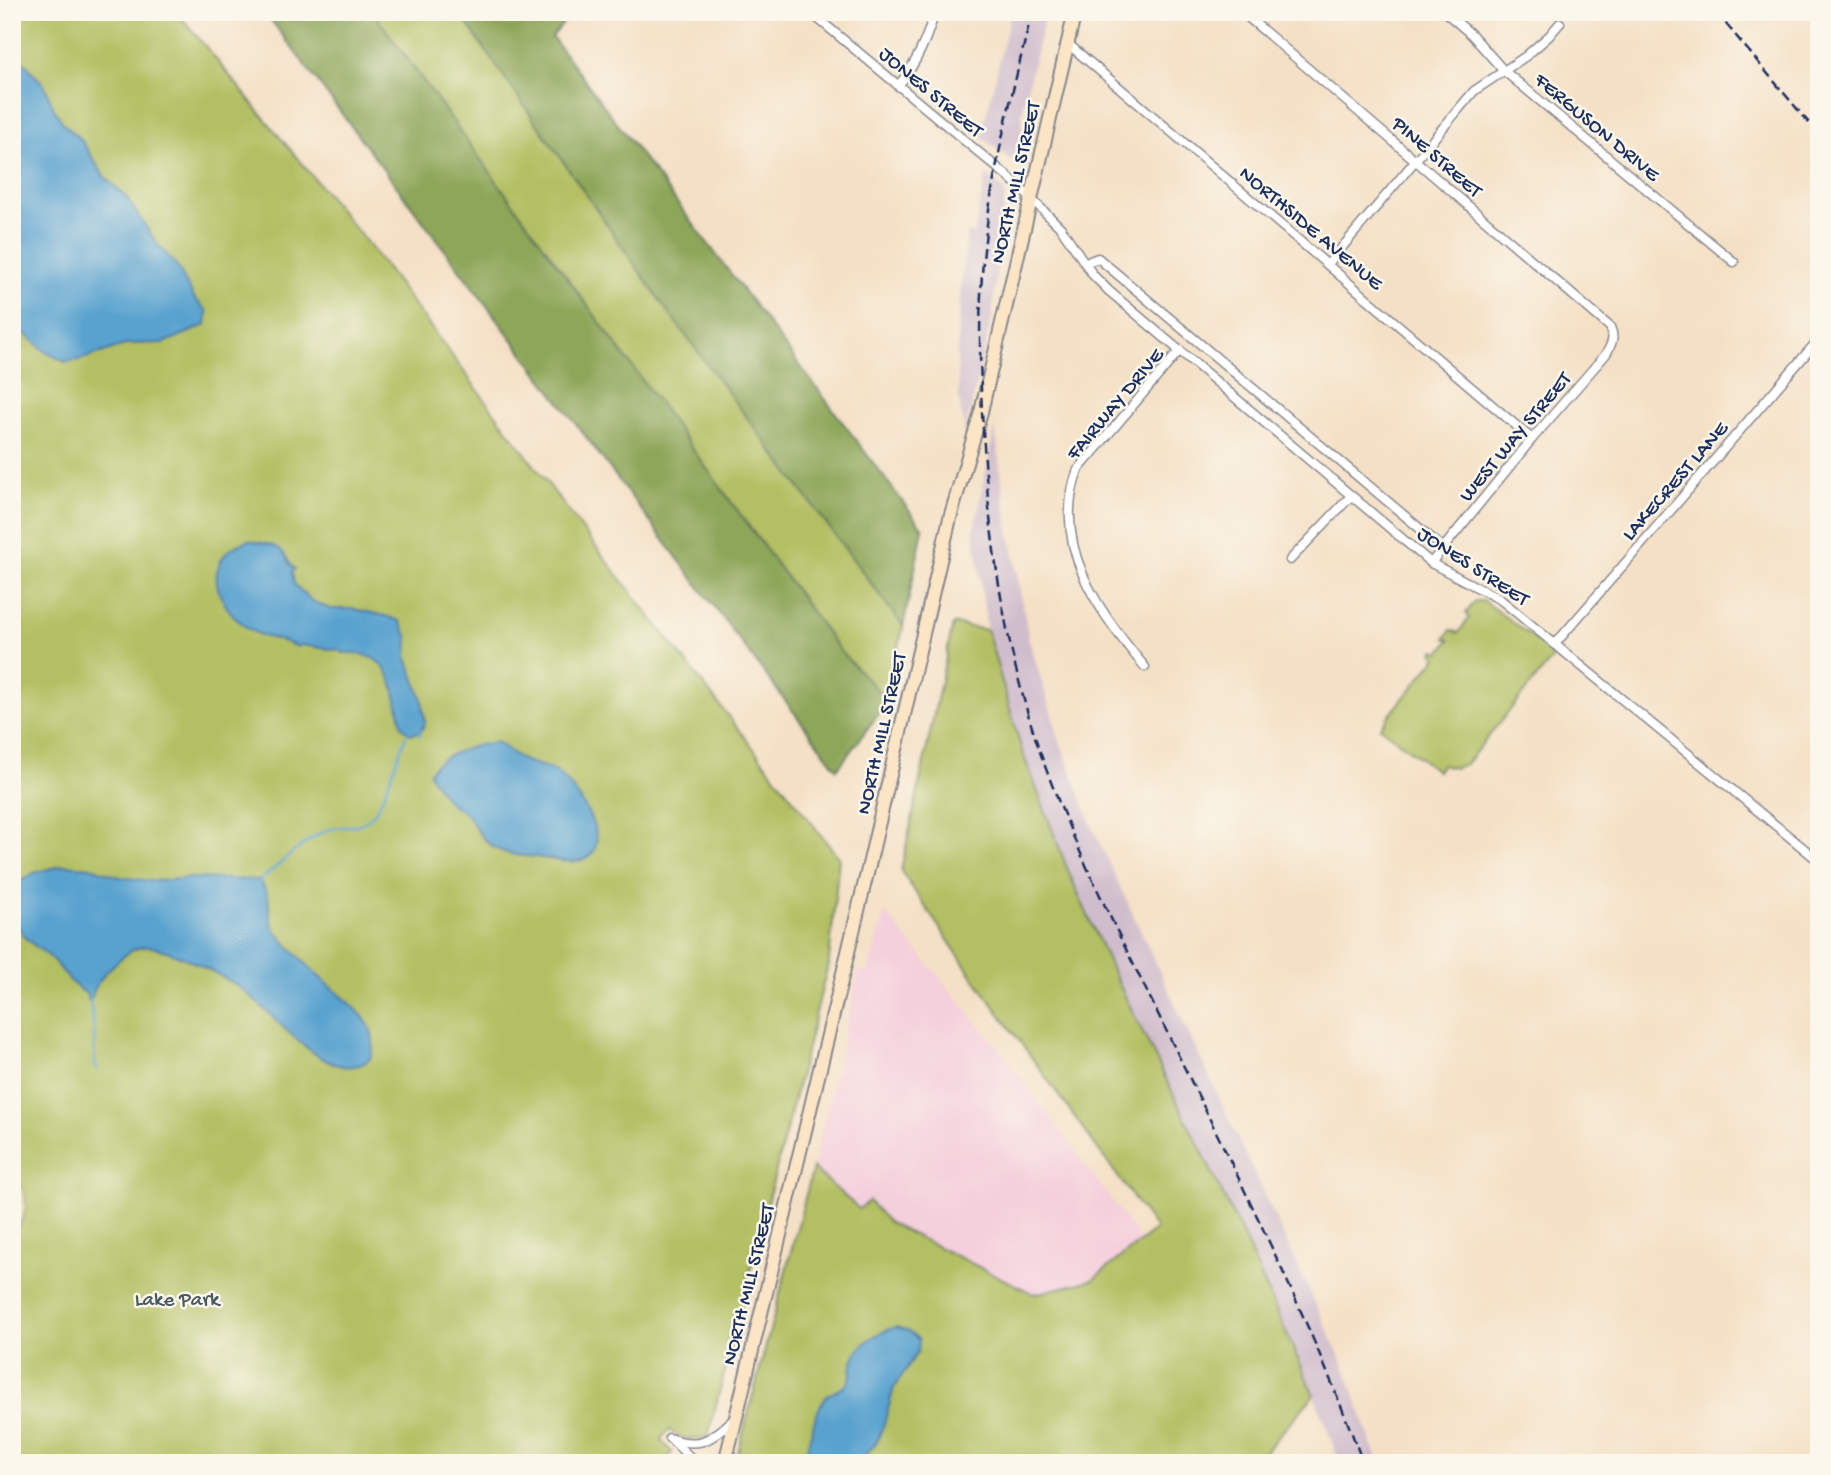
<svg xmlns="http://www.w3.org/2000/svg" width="1831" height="1475" font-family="'Gochi Hand',sans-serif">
<rect width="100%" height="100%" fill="#fbf7ec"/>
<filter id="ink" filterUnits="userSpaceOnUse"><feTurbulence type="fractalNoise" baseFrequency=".0143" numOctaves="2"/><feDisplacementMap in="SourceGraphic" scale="14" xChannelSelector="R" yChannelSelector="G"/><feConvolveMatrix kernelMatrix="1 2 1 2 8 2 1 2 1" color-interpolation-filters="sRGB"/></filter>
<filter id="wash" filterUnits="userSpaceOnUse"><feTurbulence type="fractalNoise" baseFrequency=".00686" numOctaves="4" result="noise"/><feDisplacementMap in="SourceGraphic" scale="28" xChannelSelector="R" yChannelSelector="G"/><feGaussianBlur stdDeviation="1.57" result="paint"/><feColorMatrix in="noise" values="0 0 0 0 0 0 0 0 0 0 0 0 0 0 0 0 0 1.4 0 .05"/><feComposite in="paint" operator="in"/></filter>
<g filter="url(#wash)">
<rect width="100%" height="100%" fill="#f4e0c4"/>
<path fill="#f4cfdc" d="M885,912L1004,1055L1141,1240L1092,1280L1034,1294L889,1223L870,1201L859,1209L813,1168L859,970L867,973Z"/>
<g fill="#d0bdcc">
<path d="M1011,12H1046L1023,106L1021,134L1012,160L981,137Z"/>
<path d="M986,174L1005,192L992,317L965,432L959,400L957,358L960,295L967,232L974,234Z"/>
<path d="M995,427L1005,507L1029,640L1062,747L1093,829L1344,1365L1379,1463H1340L1314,1395L1112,969L1069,873L1022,751L987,630L974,530Z"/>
</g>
<g fill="#b2bf62" stroke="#667760" stroke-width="2">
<path d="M12,12H177L369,245L579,525L839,858L829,961L708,1437C692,1441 682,1440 669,1430L661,1439L672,1453L662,1463H12Z"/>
<path d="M265,12H572L552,37L923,529L888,701L837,769Z"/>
<path d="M1475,601H1484L1551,651L1552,659L1466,764L1454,768L1441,765L1437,771L1380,727L1437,657L1433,652L1435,650L1440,652L1450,640L1445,638L1451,630L1458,633L1469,618L1466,613Z"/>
<path d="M953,624L987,630L1022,751L1069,873L1112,970L1239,1227L1314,1395L1255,1463H735L813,1168L859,1209L869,1201L889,1223L1034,1294L1092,1280L1156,1229L971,974L901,871Z"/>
</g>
<g fill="#8da658" stroke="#546a5b" stroke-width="2">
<path d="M265,12H373L841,652L888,701L837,769Z"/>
<path d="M459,12H572L552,37L923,529L903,626L665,308Z"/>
</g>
<path fill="#eeda9e" stroke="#84847e" stroke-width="2" d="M12,1177C31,1191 30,1217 12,1232Z"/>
<g fill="#58a2cf" stroke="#3a6896" stroke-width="2">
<path d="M12,34L22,60L45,86L54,109L64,124L82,141L104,176L126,197L158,245L177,266L194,298L207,311L206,325L164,343L128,344L79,360L65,362L46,352L12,323Z"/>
<path d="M249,540C262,544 276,542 285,555C289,561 289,565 295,569L292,571L294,584L312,601L330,609H354L386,616L400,621L408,637L407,658L422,699L425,724L420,732L411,734L402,727C396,698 395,660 360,654C354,653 349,652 343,653L338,650L300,645L297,647C285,640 269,639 256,633C229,619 202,582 226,553C232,546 241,544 249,540Z"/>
<path d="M496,742C506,747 513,755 523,760C534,766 548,765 558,773C574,786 617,845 585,859C571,865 552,859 537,857C519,856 501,855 487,842C477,834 473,820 464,812C460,809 454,807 450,803C446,800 431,777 429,773C440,753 476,745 496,742Z"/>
<path d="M64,865L91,867L120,877L152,881L192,878L260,880C262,884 265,889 267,894C271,907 267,919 276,931C288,947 306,964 321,978C344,1000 385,1022 370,1059C329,1092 272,1009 240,988C221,975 164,944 142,947C133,948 126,954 119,960C107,970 95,982 92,998L88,1000L86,993C70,985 64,971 51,958C46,953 40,950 34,945C15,931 8,909 13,886L34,873Z"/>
<path d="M896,1327L909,1331L919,1340L918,1351L894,1388L884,1424L876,1443L858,1463H804C808,1447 815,1406 827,1396C833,1391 841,1390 846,1385C852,1379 851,1371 852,1364C858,1342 877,1333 896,1327Z"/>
</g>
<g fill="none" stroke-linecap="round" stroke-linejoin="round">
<g stroke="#58a2cf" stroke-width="2.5">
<path d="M420,732V736"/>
<path d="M260,881C278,865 304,841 325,831C340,825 360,829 371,817C384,804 398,752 408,732"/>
<path d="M90,999L94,1030L95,1065L98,1069"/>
</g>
</g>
</g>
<g filter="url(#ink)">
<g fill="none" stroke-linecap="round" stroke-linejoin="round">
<defs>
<g id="street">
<path d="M810,12L1012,180L1061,228L1093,275L1109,291L1431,563L1501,600L1819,861"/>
<path d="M1242,12L1610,327C1615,337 1612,344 1606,354L1532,439L1431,563"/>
<path d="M1445,12L1472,35L1503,70L1734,262"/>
<path d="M1067,43L1532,439"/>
<path d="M898,86C917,63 926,40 935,12"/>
<path d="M1085,263L1098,258L1443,548"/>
<path d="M1328,264L1474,91L1526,56L1549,36L1560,23"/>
<path d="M1290,560L1351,496"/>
<path d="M1556,643L1819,339"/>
<path d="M1145,667C1098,612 1050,544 1078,470L1180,350"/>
<path d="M669,1438C701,1449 710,1440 734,1419"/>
<path d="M673,1441L696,1463"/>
</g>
<path id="secondary" d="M725,1463L869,865L950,518L981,412L1075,12"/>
</defs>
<use href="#street" stroke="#888891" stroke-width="11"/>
<use href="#secondary" stroke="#888891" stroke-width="16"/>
<use href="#street" stroke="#fff" stroke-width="8"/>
<use href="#secondary" stroke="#fce5c4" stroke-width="12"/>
<g stroke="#1b2f5e" stroke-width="2.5" stroke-dasharray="10 5" stroke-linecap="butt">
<path d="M1032,12C1012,94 990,177 983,261C978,323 980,385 984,446C991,560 1009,670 1049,777C1081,861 1122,941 1162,1022C1233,1167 1307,1311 1363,1463"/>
<path d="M1716,12L1819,135"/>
</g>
</g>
</g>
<g text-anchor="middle" stroke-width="5" stroke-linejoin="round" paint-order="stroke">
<g font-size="21" fill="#1b2f5e" stroke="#fbf7ec">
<text transform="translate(932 91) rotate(40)" y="7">JONES STREET</text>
<text transform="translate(1598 126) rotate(40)" y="7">FERGUSON DRIVE</text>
<text transform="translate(1438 156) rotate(41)" y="7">PINE STREET</text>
<text transform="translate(1014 182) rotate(-77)" y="7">NORTH MILL STREET</text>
<text transform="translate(1312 227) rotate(40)" y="7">NORTHSIDE AVENUE</text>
<text transform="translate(1114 403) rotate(-50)" y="7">FAIRWAY DRIVE</text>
<text transform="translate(1514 436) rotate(-50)" y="7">WEST WAY STREET</text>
<text transform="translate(1674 480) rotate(-49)" y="7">LAKECREST LANE</text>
<text transform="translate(1474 565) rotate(33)" y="7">JONES STREET</text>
<text transform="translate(880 733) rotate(-77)" y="7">NORTH MILL STREET</text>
<text transform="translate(747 1284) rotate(-76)" y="7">NORTH MILL STREET</text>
</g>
<g font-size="21" fill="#485a5f" stroke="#fbf7ec">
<text x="177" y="1305">Lake Park</text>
</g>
</g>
<rect width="1831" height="1475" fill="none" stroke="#fbf7ec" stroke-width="42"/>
</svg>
